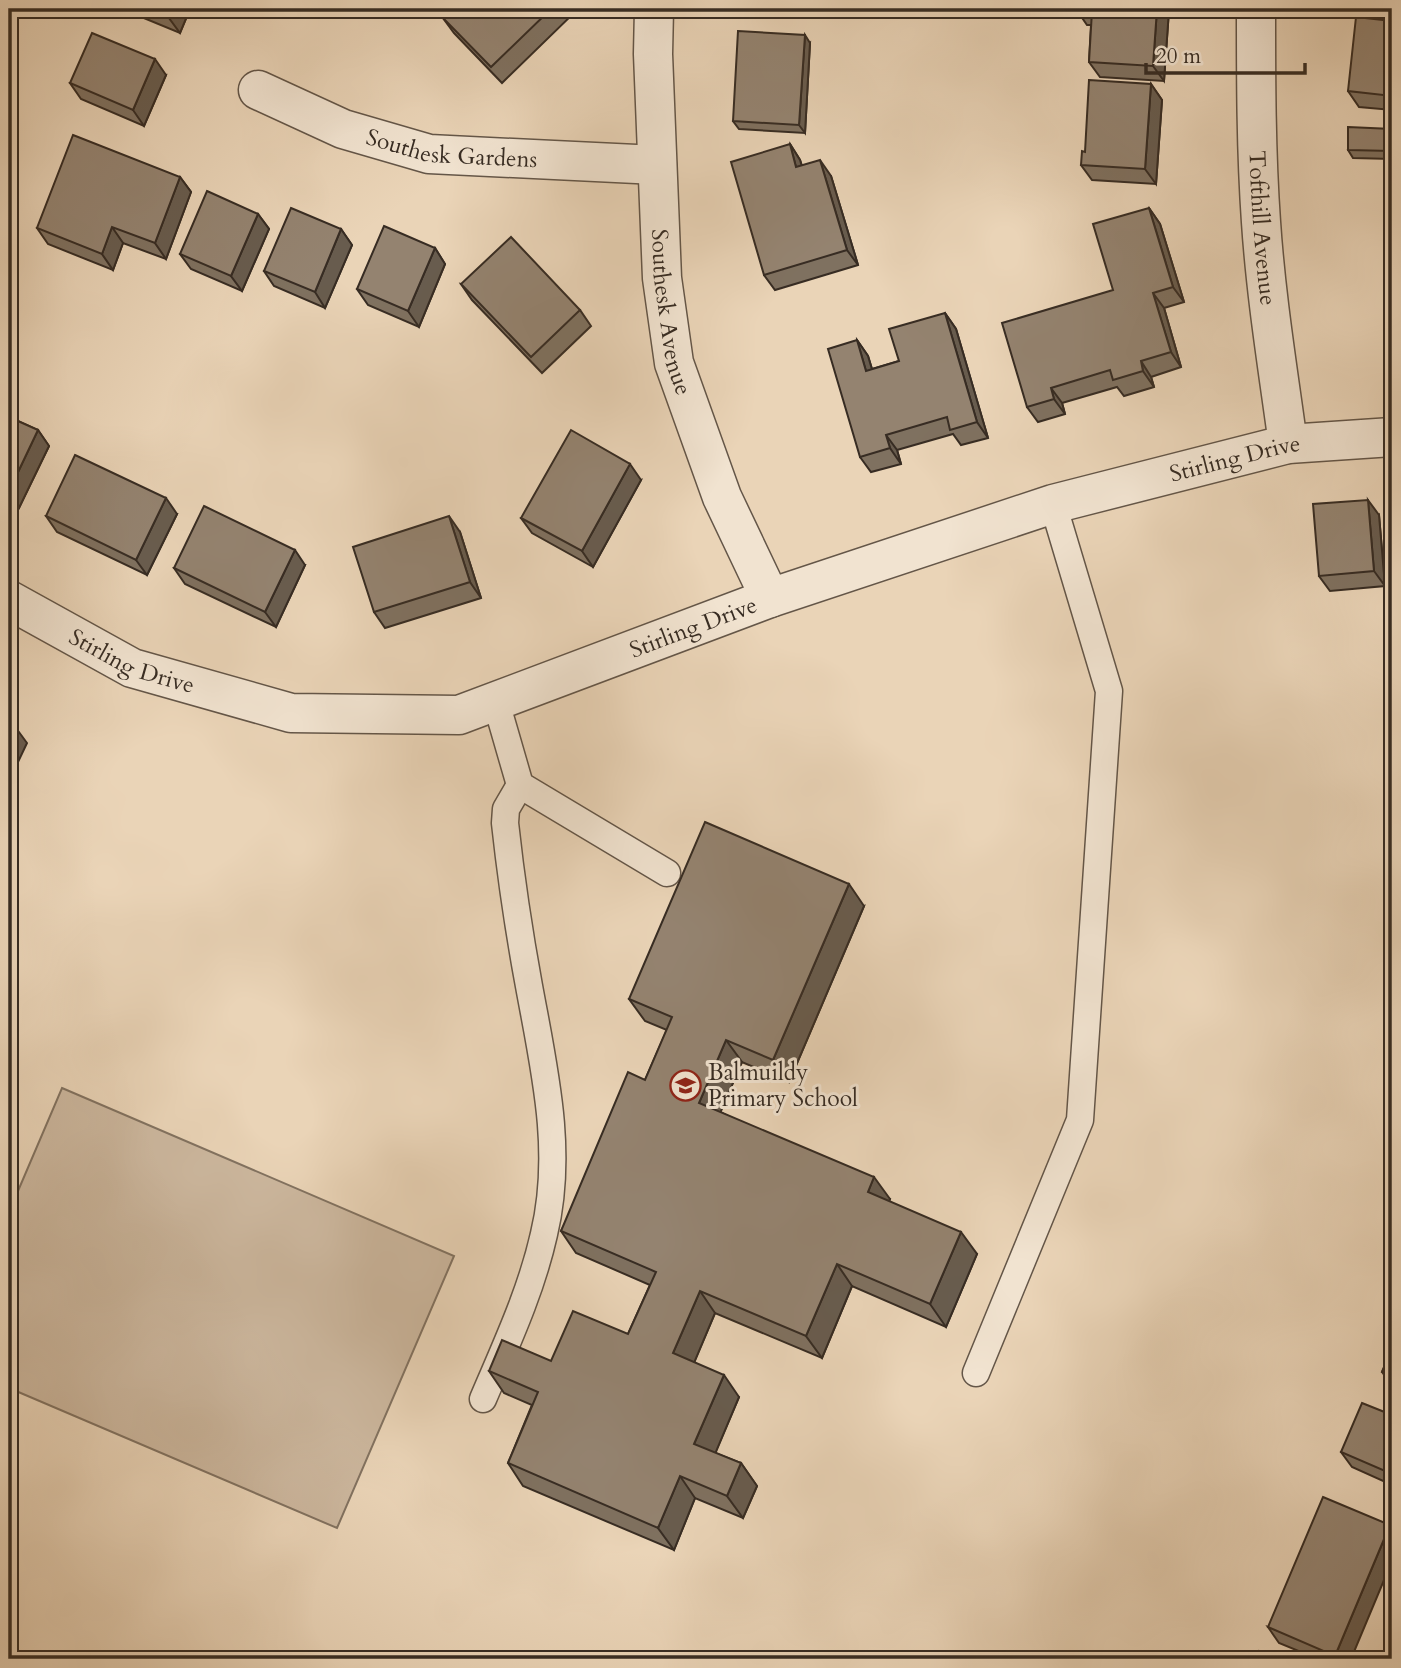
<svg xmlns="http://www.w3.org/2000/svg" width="1401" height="1668" font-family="Cardo,serif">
<rect width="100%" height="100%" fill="#ead4b7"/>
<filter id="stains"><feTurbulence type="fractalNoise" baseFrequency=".00286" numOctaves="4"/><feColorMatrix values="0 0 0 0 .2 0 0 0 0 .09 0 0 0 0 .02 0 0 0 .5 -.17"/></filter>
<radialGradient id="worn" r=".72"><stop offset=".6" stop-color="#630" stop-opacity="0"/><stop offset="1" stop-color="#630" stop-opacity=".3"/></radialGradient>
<path fill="#ccb79e" stroke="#827260" stroke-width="2" d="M62,1088L454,1256L337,1528L9,1388V1212Z"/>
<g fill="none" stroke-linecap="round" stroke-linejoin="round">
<defs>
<g id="lane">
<path d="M496,702L520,785L667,873"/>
<path d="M976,1373L1080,1120L1109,691L1053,504"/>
<path d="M483,1399C506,1345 531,1292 544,1234C564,1151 544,1068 529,986C519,932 511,878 505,823L506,809L520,785"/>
</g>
<g id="street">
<path id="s1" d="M654,9L653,54L662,278L674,363L722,497L770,598"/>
<path id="s2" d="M1256,9C1256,80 1256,151 1261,222C1266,297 1278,370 1288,444"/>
<path id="s3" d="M258,90L343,129L429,154L657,165"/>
<path id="s4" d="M9,600L132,668L291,713L459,715L770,598L1053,504L1288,444L1392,437"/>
</g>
</defs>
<use href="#lane" stroke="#645648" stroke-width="29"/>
<use href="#street" stroke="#645648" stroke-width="41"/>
<use href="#lane" stroke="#f1e3d0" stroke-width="26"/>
<use href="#street" stroke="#f1e3d0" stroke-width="38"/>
</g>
<g fill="#7f7160" stroke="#372c23" stroke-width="2">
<path d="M122,9H190L180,33Z"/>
<path d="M452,9H571L574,13L502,83L454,33L443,18Z"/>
<path d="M1076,9H1168L1169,10L1164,81L1100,77L1089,62L1091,25H1087Z"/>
<path d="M1392,21V110L1359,107L1348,91Z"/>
<path d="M810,43L805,133L739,129L733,121Z"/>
<path d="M166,75L144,126L81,99L70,83Z"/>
<path d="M1151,84L1162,100L1156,184L1092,180L1081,165Z"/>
<path d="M1392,129V159L1353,158L1348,150Z"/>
<path d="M790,144L800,160L802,166L831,176L858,265L775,290L764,275Z"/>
<path d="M180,177L191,192L166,259L123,243L113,270L48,244L37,228Z"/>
<path d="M1149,208L1160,224L1184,302L1164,308L1181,367L1151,377L1154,387L1124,396L1117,387L1062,403L1065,414L1038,422L1027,407L1113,290Z"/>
<path d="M258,214L269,229L242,291L191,269L180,254Z"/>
<path d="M341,229L352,245L325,308L274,286L264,271Z"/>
<path d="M435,248L445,264L419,327L368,305L357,289Z"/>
<path d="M461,284L580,310L591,326L542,373L472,300Z"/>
<path d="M945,313L956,329L988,438L961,445L953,434L897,450L901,464L871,472L860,457L857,340L868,356L872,369L899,361Z"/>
<path d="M9,417L38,430L49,446L19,508L9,503Z"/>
<path d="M641,480L593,567L532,533L521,518Z"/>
<path d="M177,514L147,575L57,532L46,516Z"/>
<path d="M1379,515L1385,586L1330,591L1319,576Z"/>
<path d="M460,532L481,598L385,628L374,612Z"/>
<path d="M305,565L276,627L185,584L174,568Z"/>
<path d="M864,906L789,1082L742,1062L720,1112L890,1199L889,1201L977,1254L946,1327L852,1286L822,1358L715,1313L694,1362L739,1397L715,1453L741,1463L757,1486L743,1518L695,1498L674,1550L523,1486L508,1463L532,1405L504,1393L489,1371L551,1361L628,1334L650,1285L576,1253L561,1231L645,1080L667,1030L645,1021L629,999Z"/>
<path d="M1392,1349V1386L1382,1372Z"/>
<path d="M1392,1415V1485L1352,1467L1341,1452Z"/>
<path d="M1268,1627L1351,1659H1318L1279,1643Z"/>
</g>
<g fill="#685c4e" stroke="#372c23" stroke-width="2">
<path d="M172,9H190L180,33L169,18Z"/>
<path d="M1157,9H1168L1169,10L1164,81L1153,66Z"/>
<path d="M805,35L810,43L805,133L799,125Z"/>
<path d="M155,59L166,75L144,126L133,110Z"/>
<path d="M1151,84L1162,100L1156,184L1145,169Z"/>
<path d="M790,144L800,160L807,183L796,167Z"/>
<path d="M820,160L831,176L858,265L847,250Z"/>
<path d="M180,177L191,192L166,259L155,243Z"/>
<path d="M1149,208L1160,224L1184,302L1173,287Z"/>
<path d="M258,214L269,229L242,291L231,276Z"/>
<path d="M112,227L123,243L113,270L102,254Z"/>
<path d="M341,229L352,245L325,308L315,292Z"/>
<path d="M435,248L445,264L419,327L408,311Z"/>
<path d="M1153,293L1164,308L1181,367L1171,352Z"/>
<path d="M945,313L956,329L988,438L977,422Z"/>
<path d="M857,340L868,356L877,386L866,371Z"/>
<path d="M1141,361L1151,377L1154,387L1143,371Z"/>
<path d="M1051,388L1062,403L1065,414L1054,399Z"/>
<path d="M38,430L49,446L19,508L9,493V491Z"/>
<path d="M886,435L897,450L901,464L890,448Z"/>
<path d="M630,464L641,480L593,567L582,551Z"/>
<path d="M166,498L177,514L147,575L136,560Z"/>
<path d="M1368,500L1379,515L1385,586L1374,571Z"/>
<path d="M449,516L460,532L481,598L470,582Z"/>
<path d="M295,550L305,565L276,627L265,612Z"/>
<path d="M16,728L27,743L9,781V743Z"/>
<path d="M849,884L864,906L789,1082L773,1060Z"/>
<path d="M726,1040L742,1062L715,1125L699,1103Z"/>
<path d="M874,1177L890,1199L883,1214L868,1192Z"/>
<path d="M961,1232L977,1254L946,1327L930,1304Z"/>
<path d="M837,1264L852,1286L822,1358L806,1336Z"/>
<path d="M700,1291L715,1313L689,1375L673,1353Z"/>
<path d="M724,1375L739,1397L710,1466L694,1444Z"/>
<path d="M741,1463L757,1486L743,1518L727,1496Z"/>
<path d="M680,1476L695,1498L674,1550L658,1528Z"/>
<path d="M1390,1525L1392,1529V1561L1351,1659H1338L1335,1656Z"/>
</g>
<g fill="#948370" stroke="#372c23" stroke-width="2">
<path d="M148,9H172L169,18Z"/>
<path d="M452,9H551L491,67L443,18Z"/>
<path d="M1076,9H1157L1153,66L1089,62L1092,11Z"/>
<path d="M1356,17L1392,21V96L1348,91Z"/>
<path d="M738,31L805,35L799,125L733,121Z"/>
<path d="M92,33L155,59L133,110L70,83Z"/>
<path d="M1089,80L1151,84L1145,169L1081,165L1082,151L1085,152Z"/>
<path d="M1348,127L1392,129V151L1348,150Z"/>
<path d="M73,135L180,177L155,243L112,227L102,254L37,228Z"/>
<path d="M790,144L796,167L820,160L847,250L764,275L731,162Z"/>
<path d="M207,191L258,214L231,276L180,254Z"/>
<path d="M291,208L341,229L315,292L264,271Z"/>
<path d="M1149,208L1173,287L1153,293L1171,352L1141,361L1143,371L1113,380L1110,370L1051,388L1054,399L1027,407L1002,323L1113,290L1093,224Z"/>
<path d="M384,226L435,248L408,311L357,289Z"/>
<path d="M511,237L580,310L531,357L461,284Z"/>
<path d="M945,313L977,422L950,430L947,417L886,435L890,448L860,457L828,349L857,340L866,371L899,361L889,329Z"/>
<path d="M9,417L38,430L9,491Z"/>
<path d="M571,430L630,464L582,551L521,518Z"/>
<path d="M75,455L166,498L136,560L46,516Z"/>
<path d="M1368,500L1374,571L1319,576L1313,504Z"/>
<path d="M204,506L295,550L265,612L174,568Z"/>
<path d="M1388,515H1392V567Z"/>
<path d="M449,516L470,582L374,612L353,547Z"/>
<path d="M9,724L16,728L9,743Z"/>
<path d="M705,822L849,884L773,1060L726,1040L699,1103L874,1177L868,1192L961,1232L930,1304L837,1264L806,1336L700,1291L673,1353L724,1375L694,1444L741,1463L727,1496L680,1476L658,1528L508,1463L538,1392L489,1371L502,1340L551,1361L573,1311L628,1334L656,1272L561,1231L628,1072L645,1080L672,1017L629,999Z"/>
<path d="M1392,1349V1376L1382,1372Z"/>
<path d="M1362,1403L1392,1415V1474L1341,1452Z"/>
<path d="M1323,1497L1390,1525L1335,1656L1268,1627Z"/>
<path d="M1259,1651L1278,1659H1255Z"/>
</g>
<defs>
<symbol id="school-ring" viewBox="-11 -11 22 22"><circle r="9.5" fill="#f1e3d0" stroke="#8f2418" stroke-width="1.5"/><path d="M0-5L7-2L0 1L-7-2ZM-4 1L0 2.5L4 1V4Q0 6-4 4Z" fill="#8f2418"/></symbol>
</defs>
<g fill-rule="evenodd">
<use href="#school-ring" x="668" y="1068" width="35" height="35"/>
</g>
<g text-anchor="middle" stroke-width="6" stroke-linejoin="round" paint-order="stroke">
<g font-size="23" fill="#372c23" stroke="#f1e3d0">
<text dy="8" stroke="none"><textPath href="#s3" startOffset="205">Southesk Gardens</textPath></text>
<text dy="8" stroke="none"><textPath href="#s2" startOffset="219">Tofthill Avenue</textPath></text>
<text dy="8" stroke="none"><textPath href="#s1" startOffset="304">Southesk Avenue</textPath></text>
<text dy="8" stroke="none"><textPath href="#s4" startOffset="1292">Stirling Drive</textPath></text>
<text dy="8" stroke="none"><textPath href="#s4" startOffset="724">Stirling Drive</textPath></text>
<text dy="8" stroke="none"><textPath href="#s4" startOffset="138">Stirling Drive</textPath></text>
</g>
<g font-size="23" fill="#372c23" stroke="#f1e3d0" text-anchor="start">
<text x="708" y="1080">Balmuildy<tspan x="708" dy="26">Primary School</tspan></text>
</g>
</g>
<rect width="1401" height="1668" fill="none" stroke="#ead4b7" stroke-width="35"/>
<rect x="10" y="10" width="1380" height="1647" fill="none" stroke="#372c23" stroke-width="3.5"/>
<rect x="18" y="18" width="1366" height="1633" fill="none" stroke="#372c23" stroke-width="2"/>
<path d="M1146 63v10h159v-10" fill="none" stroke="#372c23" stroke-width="3.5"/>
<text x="1156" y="63" font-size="21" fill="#372c23" stroke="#f1e3d0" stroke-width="5" paint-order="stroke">20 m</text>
<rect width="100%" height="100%" filter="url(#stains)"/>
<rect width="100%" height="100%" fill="url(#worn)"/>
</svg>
